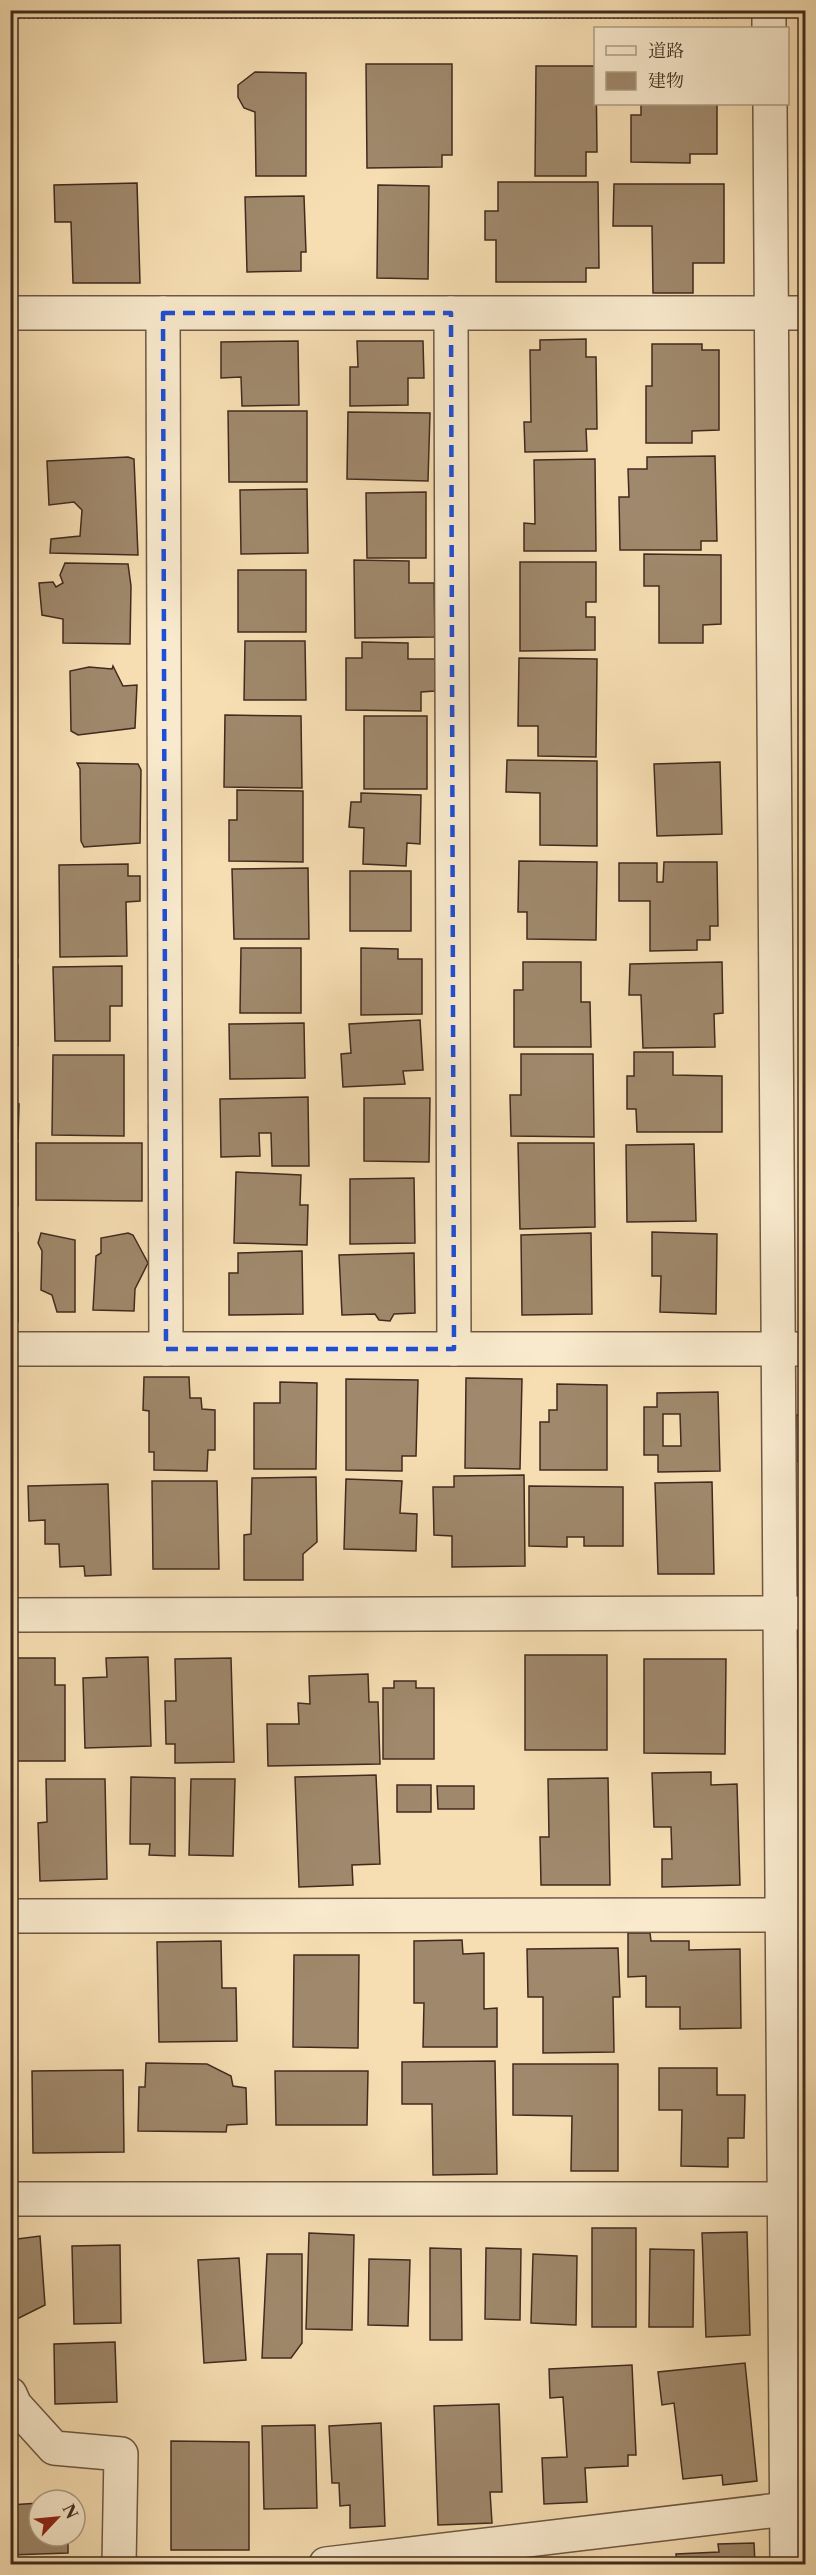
<svg xmlns="http://www.w3.org/2000/svg" width="816" height="2575" font-family="'Libre Caslon Text','Noto Serif JP',serif">
<rect width="100%" height="100%" fill="#f6deb2"/>
<filter id="stains"><feTurbulence type="fractalNoise" baseFrequency=".00333" numOctaves="4"/><feColorMatrix values="0 0 0 0 .2 0 0 0 0 .09 0 0 0 0 .02 0 0 0 .5 -.17"/></filter>
<radialGradient id="worn" r=".72"><stop offset=".6" stop-color="#630" stop-opacity="0"/><stop offset="1" stop-color="#630" stop-opacity=".3"/></radialGradient>
<g fill="#9f886b" stroke="#412b1f" stroke-width="1.5" fill-rule="evenodd">
<path d="M366,64H452V155H442V167L367,168Z"/>
<path d="M536,66H596L597,152H586V176H535Z"/>
<path d="M255,72L306,73V176H256L255,112L244,108L238,97V85Z"/>
<path d="M641,104H717V154H690V163L631,162V115H641Z"/>
<path d="M498,182H598L599,268H586V282H496V240H485V211H498Z"/>
<path d="M137,183L140,283H73L71,222H55L54,185Z"/>
<path d="M614,184H724V263H693V293H653L652,226H613Z"/>
<path d="M378,185L429,186L428,279L377,278Z"/>
<path d="M304,196L306,252H301V271L247,272L245,197Z"/>
<path d="M10,199H12L10,254Z"/>
<path d="M586,339V357H596L597,429H586L587,451L525,452L524,422H531L530,350H540V340Z"/>
<path d="M298,341L299,405L242,406L241,377L221,378V342Z"/>
<path d="M357,341H423L424,378H408V405L350,406V367H358Z"/>
<path d="M652,344H702V350H719V430L692,431V443H646V386H652Z"/>
<path d="M10,404L16,412L12,445L10,444Z"/>
<path d="M228,411H307V482H229Z"/>
<path d="M348,412L430,413L428,481L347,479Z"/>
<path d="M715,456L717,541H701V550H620L619,497H629L628,469H647V457Z"/>
<path d="M128,457L134,459L138,555L50,553L51,539L80,536L82,510L74,502L49,505L47,461Z"/>
<path d="M595,459L596,551H524V523L535,524L534,460Z"/>
<path d="M10,464L15,465L14,543H10Z"/>
<path d="M307,489L308,553L241,554L240,490Z"/>
<path d="M426,492V558H367L366,493Z"/>
<path d="M644,554L721,555V624L703,625V643H659V586H644Z"/>
<path d="M10,558H17L16,657H10Z"/>
<path d="M354,560L409,561V583H434L435,637L355,638Z"/>
<path d="M520,562H596V602H586V617H595V650L520,651Z"/>
<path d="M65,563L128,564L131,586L130,644L63,643V619L42,615L39,583L53,582L56,587L63,583L60,575Z"/>
<rect x="238" y="570" width="68" height="62"/>
<path d="M245,641H305L306,700H244Z"/>
<path d="M362,642L408,643V659H436L435,691L421,692V711L346,710V658H362Z"/>
<path d="M519,658L597,659L596,757L538,756V726H518Z"/>
<path d="M113,666L123,686L137,685L135,728L78,735L71,731L70,671L89,667L112,669Z"/>
<path d="M225,715L301,716L302,788L224,787Z"/>
<rect x="364" y="716" width="63" height="73"/>
<path d="M507,760L597,761V846L540,845V793L506,792Z"/>
<path d="M720,762L722,834L657,836L654,764Z"/>
<path d="M77,763L138,764L141,770L140,843L84,847L81,841L80,769Z"/>
<rect x="10" y="766" width="3" height="90"/>
<path d="M237,790L303,791V862L229,861V820H237Z"/>
<path d="M361,793L421,795L420,844L407,843L406,866L363,864L364,828L349,827L351,802H361Z"/>
<path d="M519,861L597,862L596,940L527,939V912H518Z"/>
<path d="M664,862H717L718,926H710V940H697V950L650,951V901H619V863H657V882H663Z"/>
<path d="M128,864V876H140V901L126,902L127,956L60,957L59,865Z"/>
<path d="M10,865H17L18,958H10Z"/>
<path d="M308,868L309,939H234L232,869Z"/>
<rect x="350" y="871" width="61" height="60"/>
<path d="M241,948H301V1013H240Z"/>
<path d="M361,948L398,949V959H422V1014L361,1015Z"/>
<path d="M523,962H581V1002H590L591,1047H514V990H523Z"/>
<path d="M722,962L723,1013L714,1014L715,1047L643,1048L641,995H629L630,964Z"/>
<rect x="10" y="965" width="8" height="81"/>
<path d="M122,966V1006H110V1041H55L53,967Z"/>
<path d="M420,1020L423,1070L403,1071L405,1084L343,1087L341,1054L351,1053L349,1024Z"/>
<path d="M304,1023L305,1078L230,1079L229,1024Z"/>
<path d="M634,1052H673V1075L722,1076V1132H637L636,1109H627V1076H634Z"/>
<path d="M10,1054H13V1103L19,1104L18,1140L10,1139Z"/>
<path d="M521,1054H593L594,1137L511,1136L510,1095H521Z"/>
<path d="M53,1055H124V1136L52,1135Z"/>
<path d="M308,1097L309,1166H272L271,1133H259L260,1156L221,1157L220,1099Z"/>
<path d="M364,1098H430L429,1162L364,1161Z"/>
<path d="M10,1142L18,1143V1206H10Z"/>
<path d="M36,1143H142V1201L36,1200Z"/>
<path d="M518,1143H594L595,1227L520,1229Z"/>
<path d="M694,1144L696,1221L627,1222L626,1145Z"/>
<path d="M236,1172L301,1175L300,1205H308L307,1245L234,1243Z"/>
<path d="M414,1178L415,1243L350,1244V1179Z"/>
<path d="M652,1232L717,1234L716,1314L660,1312L661,1276H652Z"/>
<rect x="10" y="1233" width="8" height="89"/>
<path d="M41,1233L75,1240V1312H57L52,1295L41,1290L42,1251L38,1243Z"/>
<path d="M128,1233L133,1235L148,1263L135,1289L134,1311L93,1310L96,1256L101,1253V1238Z"/>
<path d="M591,1233L592,1314L522,1315L521,1235Z"/>
<path d="M302,1251L303,1314L229,1315V1273H238V1253Z"/>
<path d="M414,1253L415,1313L394,1314L390,1321L379,1320L375,1314L342,1315L339,1255Z"/>
<path d="M144,1377H189L190,1398H201L202,1409L215,1410V1450H208L207,1471L154,1470V1452H149V1411L143,1410Z"/>
<path d="M466,1378L522,1379L520,1469L465,1468Z"/>
<path d="M346,1379L418,1380L416,1456H402V1471L346,1470Z"/>
<path d="M280,1382L317,1383L316,1469H254V1403H280Z"/>
<path d="M557,1384L607,1385V1470H540V1422H549V1410H557Z"/>
<path d="M718,1392L720,1471L658,1472V1455H644V1407H657V1393ZM663,1414H680L681,1446H663Z"/>
<path d="M796,1415H806V1461H795Z"/>
<path d="M524,1475L525,1566L452,1567V1536L434,1535L433,1487H454V1476Z"/>
<path d="M10,1477H13L14,1557H10Z"/>
<path d="M316,1477L317,1542L303,1554V1580H244V1535L251,1534L252,1478Z"/>
<path d="M346,1479L402,1481L400,1513L417,1514L416,1551L344,1549Z"/>
<path d="M152,1481H217L219,1569H153Z"/>
<path d="M712,1482L714,1574H658L655,1483Z"/>
<path d="M108,1484L111,1575L85,1576L84,1566L60,1567L59,1544H45V1520L29,1521L28,1486Z"/>
<path d="M529,1486L623,1487V1546H584V1537H567V1547L529,1546Z"/>
<rect x="525" y="1655" width="82" height="95"/>
<path d="M148,1657L151,1746L85,1748L83,1678L107,1677L106,1658Z"/>
<path d="M13,1658H55V1685H65V1761H12Z"/>
<path d="M231,1658L234,1762L175,1763V1744H166L165,1701H176L175,1659Z"/>
<path d="M644,1659H726L725,1754L644,1753Z"/>
<path d="M368,1674L369,1702H378L380,1764L268,1766L267,1724H299L298,1703L310,1704L309,1676Z"/>
<path d="M394,1681H416V1688H434V1759H383V1688H394Z"/>
<path d="M711,1772V1785L737,1784L740,1885L662,1887V1859H672L671,1827H654L652,1773Z"/>
<path d="M376,1775L380,1864L352,1865L353,1885L299,1887L295,1777Z"/>
<path d="M131,1777L175,1778V1856L149,1855L150,1844H130Z"/>
<path d="M608,1778L610,1885H541L540,1837H549L548,1779Z"/>
<path d="M46,1779H105L107,1879L40,1881L38,1823L47,1822Z"/>
<path d="M191,1779H235L233,1856L189,1855Z"/>
<rect x="397" y="1785" width="34" height="27"/>
<path d="M437,1786H474V1809H438Z"/>
<path d="M628,1933H650L651,1941H689V1950L740,1949L741,2028L680,2029V2007H646V1976L628,1977Z"/>
<path d="M462,1940L463,1954L484,1953V2009L497,2008V2047H423L424,2003H414V1941Z"/>
<path d="M221,1941L222,1988H236L237,2041L159,2042L157,1942Z"/>
<path d="M618,1948L620,1997H613L614,2052L543,2053V1997H528L527,1949Z"/>
<path d="M294,1955H359L358,2048L293,2047Z"/>
<path d="M495,2061L497,2174L433,2175L432,2104H402V2062Z"/>
<path d="M10,2063H15L16,2156H10Z"/>
<path d="M146,2063L207,2064L231,2076L233,2086L246,2088L247,2124L227,2125L226,2132L138,2131L139,2087H145Z"/>
<path d="M513,2064H618V2171H571L572,2116L513,2115Z"/>
<path d="M659,2068H717V2095H745L744,2138H728V2167L681,2166L682,2110H659Z"/>
<path d="M123,2070L124,2152L33,2153L32,2071Z"/>
<path d="M275,2071H368L367,2125H276Z"/>
<rect x="592" y="2228" width="44" height="99"/>
<path d="M747,2232L750,2335L706,2337L702,2233Z"/>
<path d="M309,2233L354,2235L352,2330L306,2329Z"/>
<path d="M40,2236L45,2305L17,2319L10,2305V2240Z"/>
<path d="M120,2245L121,2323L74,2324L72,2246Z"/>
<path d="M430,2248L461,2249L462,2340H430Z"/>
<path d="M486,2248L521,2249L520,2320L485,2319Z"/>
<path d="M650,2249L694,2250L693,2327H649Z"/>
<path d="M267,2254H302V2343L291,2358H262Z"/>
<path d="M533,2254L577,2256L576,2325L531,2323Z"/>
<path d="M239,2258L246,2360L204,2363L198,2260Z"/>
<path d="M369,2259L410,2260L408,2326L368,2325Z"/>
<path d="M115,2342L117,2402L55,2404L54,2344Z"/>
<path d="M745,2363L757,2481L723,2485L722,2475L683,2479L674,2403L662,2405L658,2372Z"/>
<path d="M632,2365L636,2455H628V2466L585,2468L587,2502L544,2504L542,2458L567,2457L563,2397L550,2398L549,2369Z"/>
<path d="M499,2404L502,2492H490L492,2523L438,2525L434,2406Z"/>
<path d="M381,2423L385,2526L350,2528V2505L340,2506L339,2483H332L329,2426Z"/>
<path d="M315,2425L317,2508L264,2509L262,2426Z"/>
<path d="M171,2441L249,2442V2550H171Z"/>
<path d="M39,2503V2536H68V2553L10,2555V2505Z"/>
<path d="M754,2543L755,2564H677L676,2554L719,2552L718,2544Z"/>
<path d="M664,2560V2564H592Z"/>
</g>
<g fill="none" stroke-linecap="round" stroke-linejoin="round">
<defs>
<g id="minor">
<path d="M10,313H806"/>
<path d="M163,313L166,1349"/>
<path d="M451,313L454,1349"/>
<path d="M10,1349H806"/>
<path d="M780,1613L787,2564"/>
<path d="M10,1916L804,1915"/>
<path d="M10,2199H806"/>
<path d="M10,2394L15,2405L54,2448L121,2454L119,2564"/>
<path d="M326,2564L787,2509"/>
</g>
<g id="tertiary">
<path d="M769,10V28"/>
<path d="M770,104L780,1613"/>
<path d="M10,1615L806,1613"/>
</g>
</defs>
<use href="#minor" stroke="#6e5844" stroke-width="36"/>
<use href="#tertiary" stroke="#6e5844" stroke-width="36"/>
<path stroke="#412b1f" stroke-width="4" stroke-dasharray="1.5 3" stroke-linecap="butt" d="M10,17H727"/>
<use href="#minor" stroke="#f9eacd" stroke-width="33"/>
<use href="#tertiary" stroke="#f9eacd" stroke-width="33"/>
</g>
<path fill="none" stroke="#1d4ed8" stroke-width="4.5" stroke-dasharray="12 8" stroke-linejoin="round" d="M163,313H451L454,1349H166Z"/>
<rect width="816" height="2575" fill="none" stroke="#f6deb2" stroke-width="36"/>
<rect x="12" y="12" width="792" height="2551" fill="none" stroke="#412b1f" stroke-width="3"/>
<rect x="18" y="18" width="780" height="2539" fill="none" stroke="#412b1f" stroke-width="1.5"/>
<rect x="594" y="27" width="195" height="78" fill="#f9eacd" stroke="#af9e87" stroke-width="1.5"/>
<rect x="606" y="46" width="30" height="9" fill="#f9eacd" stroke="#af9e87" stroke-width="1.5"/>
<text x="648" y="57" font-size="18" fill="#412b1f">道路</text>
<rect x="606" y="72" width="30" height="18" fill="#9f886b" stroke="#af9e87" stroke-width="1.5"/>
<text x="648" y="87" font-size="18" fill="#412b1f">建物</text>
<g transform="translate(57 2518) rotate(64)"><circle r="28" fill="#f9eacd" stroke="#af9e87" stroke-width="1.5"/>
<path d="M0-4.5L10 22L0 15L-10 22Z" fill="#8f2418"/>
<text y="-9" font-size="16" font-weight="bold" text-anchor="middle" fill="#412b1f">N</text>
</g>
<rect width="100%" height="100%" filter="url(#stains)"/>
<rect width="100%" height="100%" fill="url(#worn)"/>
</svg>
